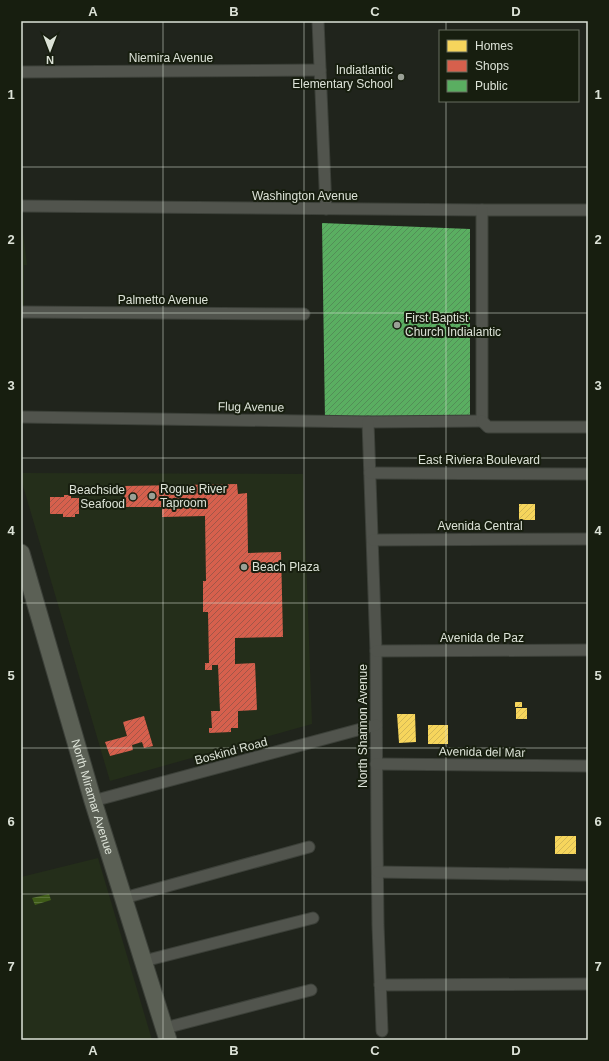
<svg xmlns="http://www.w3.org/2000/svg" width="609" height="1061" font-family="Arial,sans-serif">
<defs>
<pattern id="water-rules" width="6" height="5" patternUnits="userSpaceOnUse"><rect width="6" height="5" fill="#3f5c18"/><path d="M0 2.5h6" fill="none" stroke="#5a7339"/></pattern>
<pattern id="homes-hatch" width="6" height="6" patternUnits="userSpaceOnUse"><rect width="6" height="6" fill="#f6d55c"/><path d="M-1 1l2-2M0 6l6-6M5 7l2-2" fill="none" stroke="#d2b856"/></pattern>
<pattern id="shops-hatch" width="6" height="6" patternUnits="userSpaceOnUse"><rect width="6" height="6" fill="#d6604d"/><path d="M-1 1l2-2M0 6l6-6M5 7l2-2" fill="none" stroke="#a25648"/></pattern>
<pattern id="public-hatch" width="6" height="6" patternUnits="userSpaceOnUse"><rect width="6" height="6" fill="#5aae61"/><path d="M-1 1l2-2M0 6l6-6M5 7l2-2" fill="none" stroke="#538e57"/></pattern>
</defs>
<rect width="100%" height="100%" fill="#20241c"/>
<g fill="#242e1a">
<path d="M21,217L27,265H24V307H21Z"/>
<path d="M21,473L303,474L312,724L110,781L21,479Z"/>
<path d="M98,858L152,1040H24L21,1030V877Z"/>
</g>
<path fill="url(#water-rules)" d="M49,894L51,900L35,905L32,898Z"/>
<g fill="url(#homes-hatch)">
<rect x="519" y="504" width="16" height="16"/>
<rect x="515" y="702" width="7" height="5"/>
<rect x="516" y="708" width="11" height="11"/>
<path d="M397,714H415L416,742L399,743Z"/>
<rect x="428" y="725" width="20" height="19"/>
<rect x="555" y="836" width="21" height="18"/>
</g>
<g fill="url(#shops-hatch)">
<path d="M237,484L238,494L247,493L248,553L281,552L283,637L235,638V664L255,663L257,710L238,711V728H231V732L209,733V728H212L211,711H220L218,665H212V670H205V663H209L208,612H203V581H206L205,516L162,517V507H125L124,486Z"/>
<path d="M64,495H71V498H79V514H75V517H63V514H50V497H64Z"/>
<path d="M144,716L153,746L144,748L142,742L132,745L133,750L110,756L105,742L127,736L123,722Z"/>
</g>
<path fill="url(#public-hatch)" d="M322,223L470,229V421H325Z"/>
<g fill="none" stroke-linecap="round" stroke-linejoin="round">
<defs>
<g id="minor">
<path d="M318,21L326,209"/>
<path d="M21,72L320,70"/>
<path d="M21,206L482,210H588"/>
<path d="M21,312L304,314"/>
<path d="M21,417L368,422L482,421"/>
<path d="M482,421V210"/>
<path d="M482,421L488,427H588"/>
<path d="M368,422L376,651L377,839L378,925L382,1031"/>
<path d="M370,473L588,474"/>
<path d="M373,540L588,539"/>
<path d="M376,651L588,650"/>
<path d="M376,764L588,766"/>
<path d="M93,801L376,725"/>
<path d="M378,872L588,875"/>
<path d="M124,898L309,847"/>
<path d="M144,961L313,918"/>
<path d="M380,985L588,984"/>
<path d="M165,1028L311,990"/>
</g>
<g id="primary">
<path id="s1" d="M21,553L93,801L168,1040"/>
</g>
</defs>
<use href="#minor" stroke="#3c4039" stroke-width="13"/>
<use href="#primary" stroke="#3c4039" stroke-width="19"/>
<use href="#minor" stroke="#51544d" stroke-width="11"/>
<use href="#primary" stroke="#5b6055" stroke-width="17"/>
</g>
<path fill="none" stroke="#dce2d7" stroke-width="1" stroke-opacity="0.55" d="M163,21V1040M304,21V1040M446,21V31M446,101V1040M21,167H588M21,313H588M21,458H588M21,603H588M21,748H588M21,894H588"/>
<g fill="#9aa096" stroke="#171e0f" stroke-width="1.5">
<circle cx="401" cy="77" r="4"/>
<circle cx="397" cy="325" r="4"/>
<circle cx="152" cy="496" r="4"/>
<circle cx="133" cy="497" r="4"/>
<circle cx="244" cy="567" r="4"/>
</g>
<g text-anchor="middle" stroke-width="4" stroke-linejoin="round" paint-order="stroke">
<g font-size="12" fill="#dce2d7" stroke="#171e0f">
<text x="171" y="62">Niemira Avenue</text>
<text x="305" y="200">Washington Avenue</text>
<text x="163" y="304">Palmetto Avenue</text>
<text transform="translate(251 407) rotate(1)" y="4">Flug Avenue</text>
<text x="479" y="464">East Riviera Boulevard</text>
<text x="480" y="530">Avenida Central</text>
<text x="482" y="642">Avenida de Paz</text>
<text transform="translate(363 726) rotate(-90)" y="4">North Shannon Avenue</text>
<text transform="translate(231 751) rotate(-15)" y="4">Boskind Road</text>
<text transform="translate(482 752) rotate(1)" y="4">Avenida del Mar</text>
<text dy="4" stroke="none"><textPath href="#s1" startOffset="254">North Miramar Avenue</textPath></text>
</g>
<g font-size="12" fill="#dce2d7" stroke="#171e0f" text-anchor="start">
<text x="393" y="74" text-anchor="end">Indiatlantic<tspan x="393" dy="14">Elementary School</tspan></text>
<text x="405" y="322">First Baptist<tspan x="405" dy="14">Church Indialantic</tspan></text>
<text x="160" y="493">Rogue River<tspan x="160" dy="14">Taproom</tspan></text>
<text x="125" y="494" text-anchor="end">Beachside<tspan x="125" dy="14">Seafood</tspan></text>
<text x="252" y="571">Beach Plaza</text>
</g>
</g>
<rect width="609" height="1061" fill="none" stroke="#171e0f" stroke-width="44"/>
<rect x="439" y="30" width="140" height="72" fill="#171e0f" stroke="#666c5f"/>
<rect x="447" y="40" width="20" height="12" fill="#f6d55c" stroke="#666c5f"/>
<text x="475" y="50" font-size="12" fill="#dce2d7">Homes</text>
<rect x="447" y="60" width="20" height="12" fill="#d6604d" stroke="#666c5f"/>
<text x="475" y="70" font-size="12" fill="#dce2d7">Shops</text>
<rect x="447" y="80" width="20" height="12" fill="#5aae61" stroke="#666c5f"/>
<text x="475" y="90" font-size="12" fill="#dce2d7">Public</text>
<g transform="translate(50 50) rotate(180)" stroke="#171e0f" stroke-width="3" paint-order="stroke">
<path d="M0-3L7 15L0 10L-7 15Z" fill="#dce2d7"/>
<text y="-6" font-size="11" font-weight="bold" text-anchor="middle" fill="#dce2d7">N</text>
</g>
<rect x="22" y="22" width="565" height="1017" fill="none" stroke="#dce2d7" stroke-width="1.5"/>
<g font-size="13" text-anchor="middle" font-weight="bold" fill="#dce2d7">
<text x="93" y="16">A</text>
<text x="234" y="16">B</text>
<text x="375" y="16">C</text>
<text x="516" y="16">D</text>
<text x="11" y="99">1</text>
<text x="598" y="99">1</text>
<text x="11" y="244">2</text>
<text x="598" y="244">2</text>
<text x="11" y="390">3</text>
<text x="598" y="390">3</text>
<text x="11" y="535">4</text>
<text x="598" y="535">4</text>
<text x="11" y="680">5</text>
<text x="598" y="680">5</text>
<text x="11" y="826">6</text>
<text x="598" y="826">6</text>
<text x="11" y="971">7</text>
<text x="598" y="971">7</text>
<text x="93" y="1055">A</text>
<text x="234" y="1055">B</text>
<text x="375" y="1055">C</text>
<text x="516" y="1055">D</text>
</g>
</svg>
